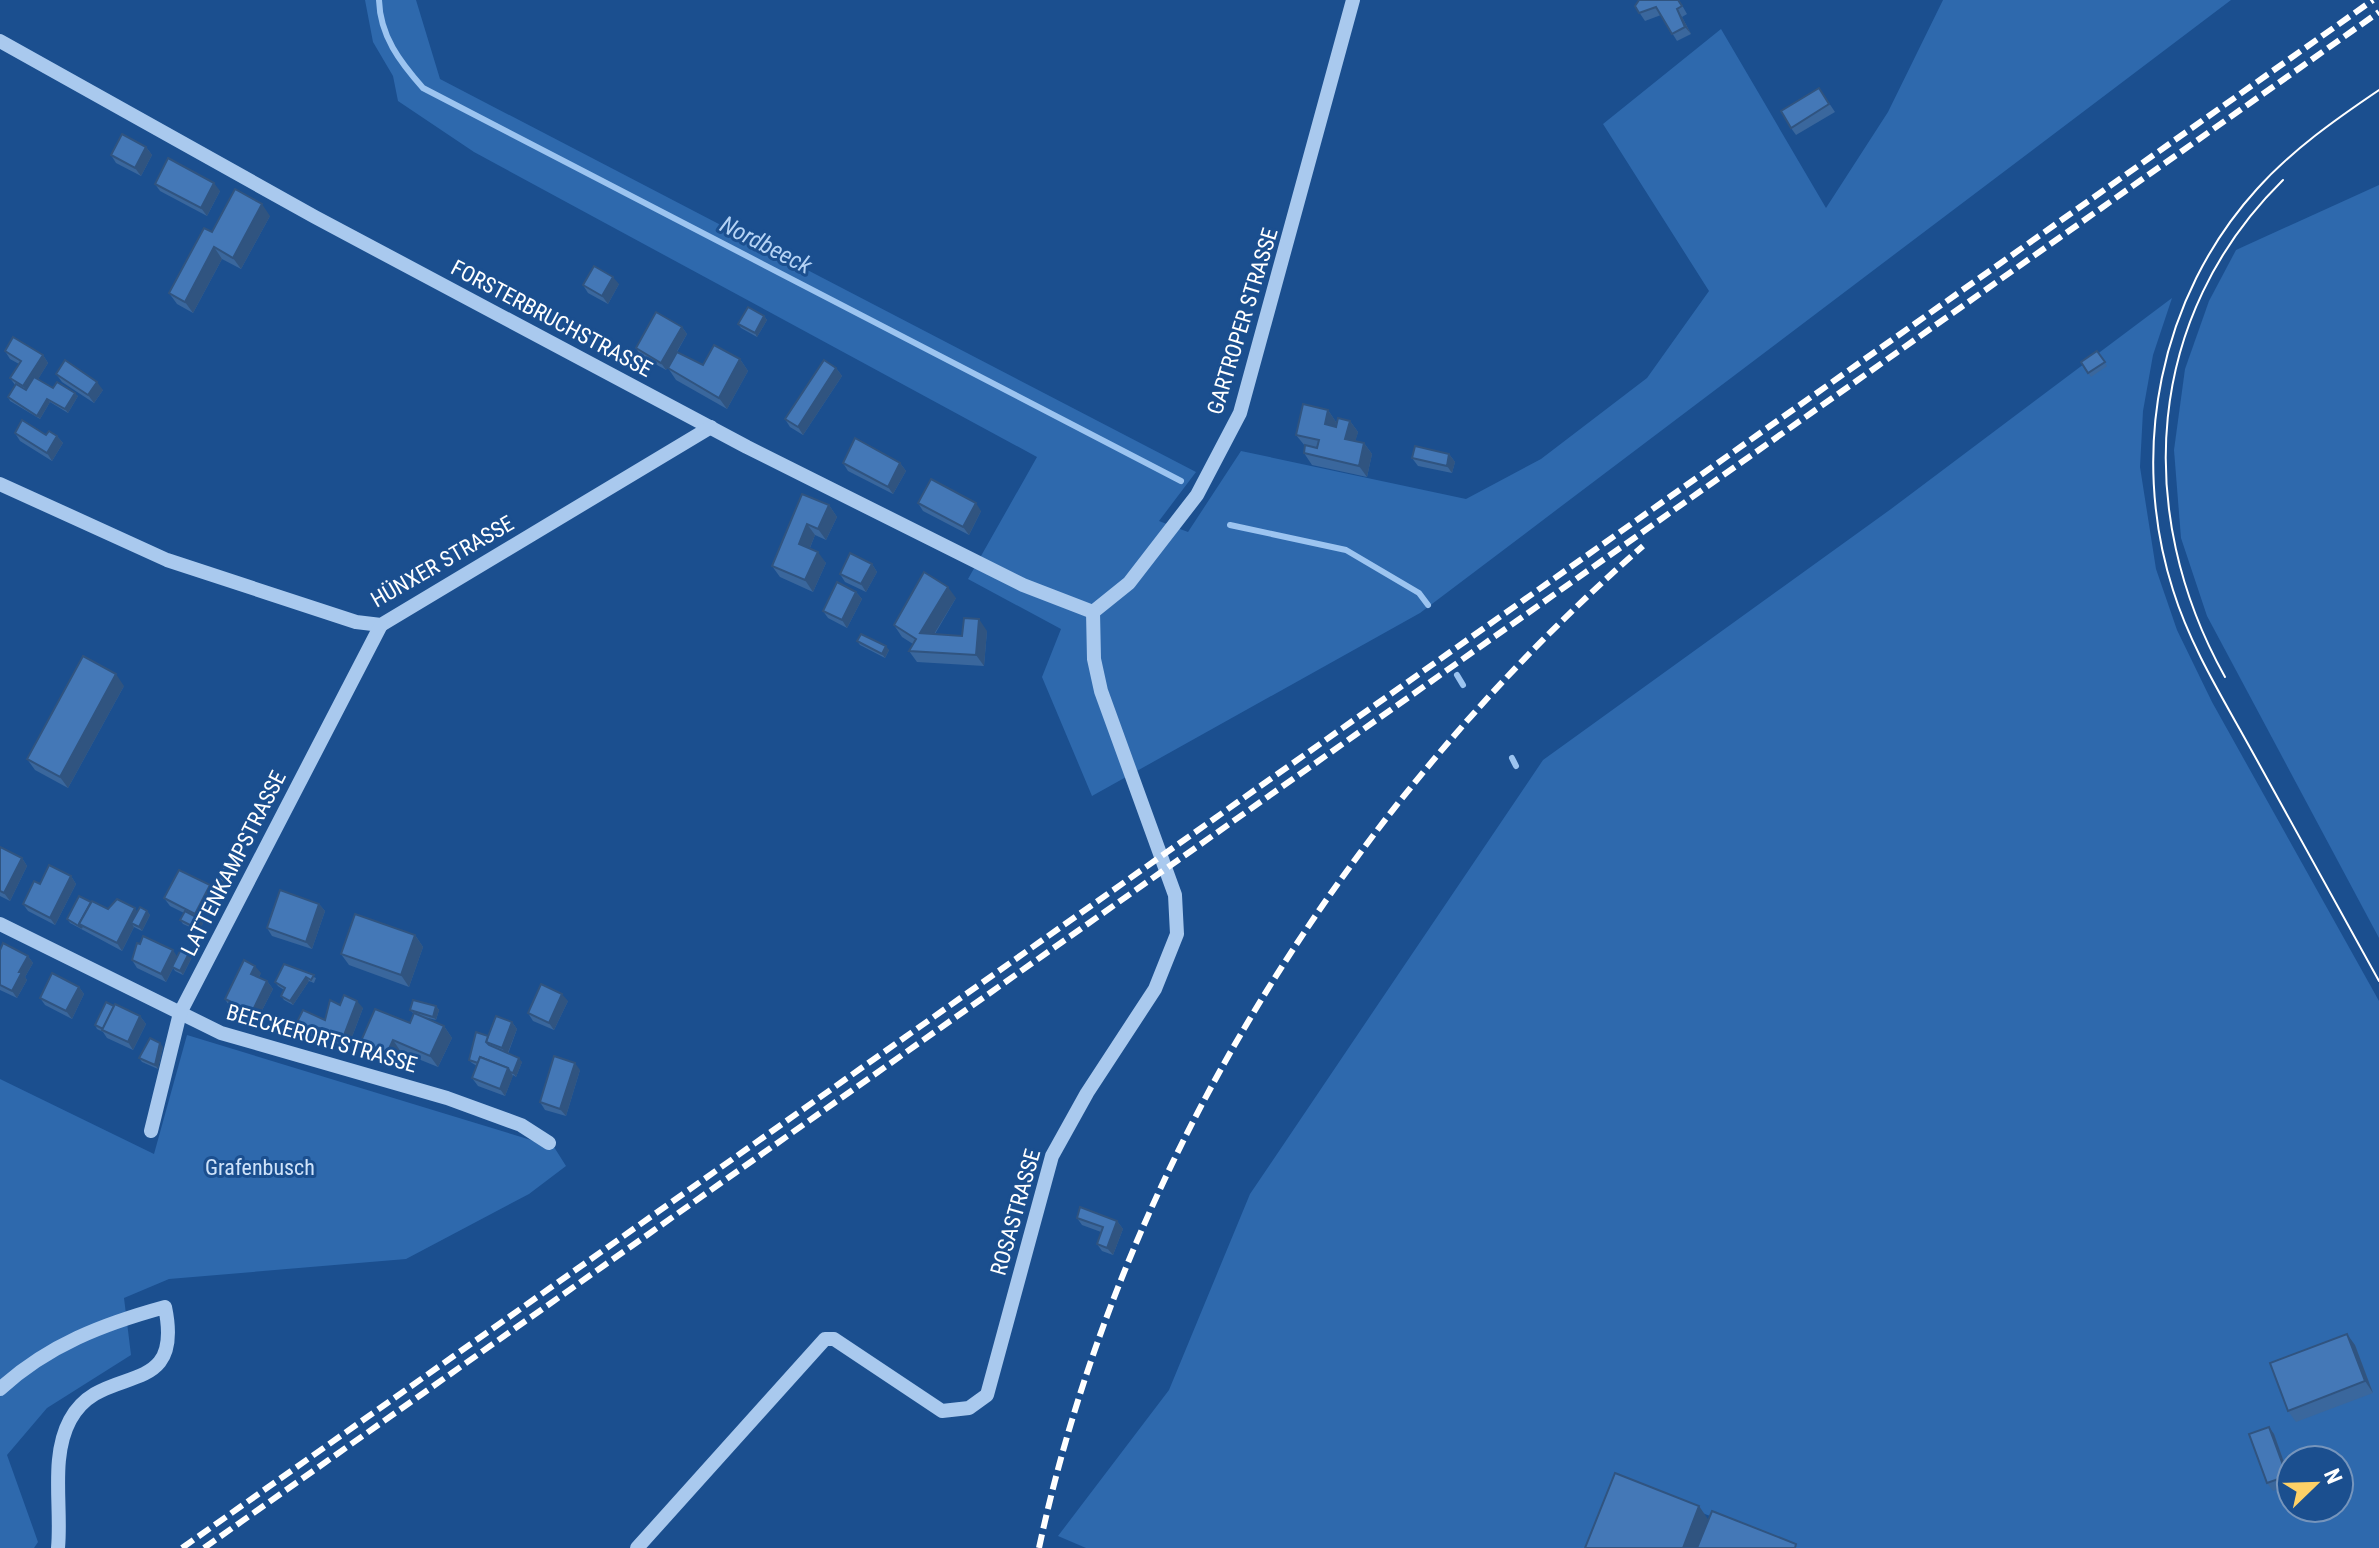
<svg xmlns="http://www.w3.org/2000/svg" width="2379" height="1548" font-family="'Roboto Condensed',sans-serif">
<rect width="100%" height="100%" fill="#1b4f8f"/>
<g fill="#2e69ad" fill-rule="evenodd">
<path d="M365,0H416L440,79L1196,472L1159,521L1188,532L1241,451L1466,499L1541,459L1647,378L1709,291L1603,124L1721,29L1826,208L1888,112L1943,0H2231L1420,613L1092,796L1042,677L1061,629L968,579L1037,457L474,152L398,101L393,76L373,42Z"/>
<path d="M2379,185V938L2207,616L2181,538L2174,450L2185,369L2209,301L2236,250Z"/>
<path d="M2172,298L2153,355L2143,411L2140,467L2156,569L2177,630L2212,702L2379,1001V1548H1791L1624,1482L1598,1548H1086L1058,1536L1169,1390L1250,1194L1543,760L1891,509ZM2291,1460H2339V1508H2291Z"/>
<path d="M187,1035L554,1147L566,1166L529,1194L406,1259L169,1279L124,1298L131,1355L47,1408L7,1455L38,1542L34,1548H0V1079L154,1154Z"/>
</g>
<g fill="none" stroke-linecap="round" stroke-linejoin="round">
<g stroke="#9cc4f0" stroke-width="6">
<path d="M379,0C380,36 400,62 423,88L1181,481"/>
<path d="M1230,525L1346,550L1419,593L1428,605"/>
<path d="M1457,675L1463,685"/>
<path d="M1512,758L1516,766"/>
</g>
<g stroke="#a9c9ee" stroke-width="14">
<path d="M0,41L315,217L747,447L1023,585L1093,612"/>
<path d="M0,484L167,560L356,622L381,625L711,427"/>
<path d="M1093,612L1129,583L1197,495L1240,413L1353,0"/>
<path d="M0,924L221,1033L447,1098L521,1125L549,1143"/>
<path d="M151,1131L180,1013L381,625"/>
<path d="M0,1389C48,1345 103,1324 165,1307C185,1403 102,1360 70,1420C50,1457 62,1507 58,1548"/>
<path d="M637,1548L825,1339H834L942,1411L969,1408L987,1395L1052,1156L1087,1093L1155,989L1177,934L1175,895L1101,691L1094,659L1093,612"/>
</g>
<g stroke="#fff" stroke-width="2">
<path d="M2379,90C2336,119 2292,150 2257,189C2159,297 2129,452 2173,590C2191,648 2224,700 2253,753C2295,829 2337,905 2379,981"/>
<path d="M2225,677C2133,512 2145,316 2283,180"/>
</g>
<g stroke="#fff" stroke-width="6" stroke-dasharray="14 6" stroke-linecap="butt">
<path d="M182,1548L2373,0"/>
<path d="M204,1548L2379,12"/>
<path d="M1039,1548C1121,1165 1349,802 1643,546"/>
</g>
</g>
<g fill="#3a679d">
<path d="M1639,0H1679L1687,14L1682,17L1691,34L1677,41L1661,15L1645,21L1635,6Z"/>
<path d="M1819,88L1835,112L1796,135L1791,128Z"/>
<path d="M146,147L152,155L141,176L116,163L111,155Z"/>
<path d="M155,184L220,191L207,216L160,191Z"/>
<path d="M270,216L241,269L222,259L193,313L177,304L169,293L212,232Z"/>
<path d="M619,284L608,304L588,293L583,285Z"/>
<path d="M764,316L767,320L757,337L741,328L738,324Z"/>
<path d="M682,327L687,334L677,352L703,365L740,359L748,371L727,409L676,380L668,368L675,356L666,370L641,356L636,348Z"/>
<path d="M5,351L43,355L48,363L38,379L53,388L78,396L68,413L50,402L40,419L10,401L8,397L15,385L10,378L19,364L10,359Z"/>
<path d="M2097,351L2107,366L2091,377L2081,362Z"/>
<path d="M836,368L842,376L803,435L790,427L785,419Z"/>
<path d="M56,374L103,390L94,403L62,382Z"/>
<path d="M1328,410L1336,422L1335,427L1350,421L1358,432L1355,441L1364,443L1372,454L1367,477L1312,465L1304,453L1305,446L1296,435Z"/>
<path d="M15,433L57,436L63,443L52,461L20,441Z"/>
<path d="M1449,454L1455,462L1452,473L1418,466L1412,458Z"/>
<path d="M843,463H900L906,471L893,494L848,471Z"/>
<path d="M802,494L829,505L837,517L826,540L815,535L810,548L826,563L813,592L780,577L772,566Z"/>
<path d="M918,503L981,511L969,535L923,511Z"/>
<path d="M872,564L877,572L866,592L845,582L840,574Z"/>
<path d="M856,592L862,599L847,628L828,618L823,611Z"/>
<path d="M956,598L935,634L962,636L987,631L984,666L917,662L909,651L913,644L902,637L894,625Z"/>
<path d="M857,641L889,650L885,658L860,645Z"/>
<path d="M124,686L68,788L35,770L27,759Z"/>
<path d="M0,847L22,858L27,866L10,901L0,896Z"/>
<path d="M71,876L76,884L55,925L28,911L23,904L40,884Z"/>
<path d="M210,885L215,893L201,920L203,923L199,931L183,924L180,920L184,913L170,906L164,898Z"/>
<path d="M319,904L325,911L312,949L272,936L267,928Z"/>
<path d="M108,909L137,912L147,911L150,915L142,931L134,927L122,951L70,923L67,919Z"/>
<path d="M415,935L423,947L409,987L349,965L341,954Z"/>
<path d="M0,950L28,956L33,963L25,977L27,980L17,998L0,990Z"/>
<path d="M178,957H192L183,975L175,971L173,968L166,982L137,968L132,960Z"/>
<path d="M284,964L316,978L314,983L309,981L293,1005L284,1000L281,996L284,990L278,986L275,982Z"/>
<path d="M261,973L259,977L267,981L273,989L257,1020L230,1007L225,999Z"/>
<path d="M79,987L84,994L72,1019L45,1005L40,998Z"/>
<path d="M568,1001L554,1030L533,1021L528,1013Z"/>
<path d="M340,1005L363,1008L347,1050L324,1036L322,1041L302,1032L296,1024L325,1020Z"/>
<path d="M436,1006L439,1010L436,1020L420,1016L444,1026L452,1038L438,1067L401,1052L395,1064L369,1052L361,1041L410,1023L414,1014L410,1010Z"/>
<path d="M140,1016L146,1024L133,1050L107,1038L103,1032L97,1029L95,1025Z"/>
<path d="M512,1022L517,1029L508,1054L522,1062L516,1077L513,1075L505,1096L478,1086L472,1078L477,1066L472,1063L469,1060L488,1036Z"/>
<path d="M163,1047L158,1069L142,1062L139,1058Z"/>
<path d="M580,1070L566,1116L545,1110L540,1102Z"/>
<path d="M1077,1218L1117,1221L1123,1229L1113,1255L1102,1251L1097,1244L1101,1232L1082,1225Z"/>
<path d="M2355,1345L2373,1393L2296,1422L2288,1411Z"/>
<path d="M2269,1427L2274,1434L2291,1481V1484L2273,1491L2267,1483Z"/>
</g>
<g fill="#305480">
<path d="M1677,9L1682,17L1691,34L1685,27Z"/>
<path d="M146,147L152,155L141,176L135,168Z"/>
<path d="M214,183L220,191L207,216L201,208Z"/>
<path d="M262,204L270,216L241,269L233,258Z"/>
<path d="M214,247L222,259L193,313L185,302Z"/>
<path d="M613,277L619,284L608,304L602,296Z"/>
<path d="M764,316L767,320L757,337L755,333Z"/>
<path d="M682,327L687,334L666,370L661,363Z"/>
<path d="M43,355L48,363L29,394L23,386Z"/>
<path d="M740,359L748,371L727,409L719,398Z"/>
<path d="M836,368L842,376L803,435L798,427Z"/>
<path d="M97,382L103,390L94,403L88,395Z"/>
<path d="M75,393L78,396L68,413L65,409Z"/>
<path d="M47,399L50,402L40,419L37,416Z"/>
<path d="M1328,410L1336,422L1333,436L1325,424Z"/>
<path d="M1350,421L1358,432L1353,450L1345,439Z"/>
<path d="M57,436L63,443L52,461L47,453Z"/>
<path d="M1364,443L1372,454L1367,477L1359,466Z"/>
<path d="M1449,454L1455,462L1452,473L1447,466Z"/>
<path d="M900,463L906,471L893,494L888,487Z"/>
<path d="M976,503L981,511L969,535L963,527Z"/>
<path d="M829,505L837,517L826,540L818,529Z"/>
<path d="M807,524L815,535L807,555L799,544Z"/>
<path d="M818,552L826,563L813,592L805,580Z"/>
<path d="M872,564L877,572L866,592L861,584Z"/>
<path d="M948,587L956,598L928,644L920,633Z"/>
<path d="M856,592L862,599L847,628L842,620Z"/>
<path d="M979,619L987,631L984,666L976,655Z"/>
<path d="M886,646L889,650L885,658L882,654Z"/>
<path d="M116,674L124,686L68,788L60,777Z"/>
<path d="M22,858L27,866L10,901L4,893Z"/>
<path d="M233,868L236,872L228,887L225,883Z"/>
<path d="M71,876L76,884L55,925L50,918Z"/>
<path d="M210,885L215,893L201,920L203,923L199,931L196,928L200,920L195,914Z"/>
<path d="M319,904L325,911L312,949L306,942Z"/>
<path d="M135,908L140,916L131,923L134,927L122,951L117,943Z"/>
<path d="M147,911L150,915L142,931L139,927Z"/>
<path d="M415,935L423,947L409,987L401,975Z"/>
<path d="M173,950L178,958L166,982L161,974Z"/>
<path d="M189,953L192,957L183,975L180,971Z"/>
<path d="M28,956L33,963L25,977L27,980L17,998L12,991L19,972Z"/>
<path d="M255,966L261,973L257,981L251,974Z"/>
<path d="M306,977L309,981L293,1005L290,1001Z"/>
<path d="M267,981L273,989L257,1020L252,1012Z"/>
<path d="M79,987L84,994L72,1019L66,1011Z"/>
<path d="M562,994L568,1001L554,1030L549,1023Z"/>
<path d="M357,1001L363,1008L347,1050L341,1043Z"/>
<path d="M436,1006L439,1010L436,1020L433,1017Z"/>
<path d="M140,1016L146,1024L133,1050L128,1042Z"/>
<path d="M512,1022L517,1029L507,1055L502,1048Z"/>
<path d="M444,1026L452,1038L438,1067L430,1056Z"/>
<path d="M319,1028L324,1036L322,1041L316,1033Z"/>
<path d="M393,1040L401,1052L395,1064L387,1053Z"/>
<path d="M160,1043L163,1047L158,1069L155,1065Z"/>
<path d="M519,1058L522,1062L516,1077L513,1073Z"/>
<path d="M575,1063L580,1070L566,1116L560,1109Z"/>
<path d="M508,1068L513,1076L505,1096L500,1089Z"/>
<path d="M1117,1221L1123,1229L1113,1255L1107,1248Z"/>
<path d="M2347,1334L2355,1345L2373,1393L2365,1381Z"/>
<path d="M2269,1427L2274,1434L2291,1482L2287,1476Z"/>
<path d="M1699,1506L1710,1522L1699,1548H1683Z"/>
</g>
<g fill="#4478b7" stroke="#305480" stroke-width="2">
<path d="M1639,0H1678L1682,6L1677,9L1685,27L1672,34L1656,7L1639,13L1635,6Z"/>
<path d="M1819,88L1829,104L1791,128L1781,111Z"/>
<path d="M122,134L146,147L135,168L111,155Z"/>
<path d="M168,158L214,183L201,208L155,184Z"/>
<path d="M235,189L262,204L233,258L214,247L185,302L169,293L204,228L212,232Z"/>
<path d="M594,266L613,277L602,296L583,285Z"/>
<path d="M748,307L764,316L755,333L738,324Z"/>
<path d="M656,312L682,327L661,363L636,348Z"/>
<path d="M13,337L43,355L23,386L10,378L21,361L5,351Z"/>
<path d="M714,345L740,359L719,398L668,368L677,352L703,365Z"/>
<path d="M2097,351L2105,362L2088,373L2081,362Z"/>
<path d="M65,360L97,382L88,395L56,374Z"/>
<path d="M824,360L836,368L798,427L785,419Z"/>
<path d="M34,377L53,388L57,382L75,393L65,409L47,399L37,416L8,397L16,384L26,390Z"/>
<path d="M1303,404L1328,410L1325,424L1336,427L1338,418L1350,421L1345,439L1364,443L1359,466L1304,453L1305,445L1317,448L1319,440L1296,435Z"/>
<path d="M22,420L46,435L49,431L57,436L47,453L15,433Z"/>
<path d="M855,438L900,463L888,487L843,463Z"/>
<path d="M1415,446L1449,454L1447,466L1412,458Z"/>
<path d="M931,479L976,503L963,527L918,503Z"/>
<path d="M802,494L829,505L818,529L807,524L799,544L818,552L805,580L772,566Z"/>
<path d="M850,553L872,564L861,584L840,574Z"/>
<path d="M924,572L948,587L920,633L962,636L964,618L979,619L976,655L909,651L916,639L894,625Z"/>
<path d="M837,582L856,592L842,620L823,611Z"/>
<path d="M861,634L886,646L882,654L857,641Z"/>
<path d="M83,656L116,674L60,777L27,759Z"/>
<path d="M0,847L22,858L4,893L0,891Z"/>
<path d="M224,864L233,868L225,883L217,879Z"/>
<path d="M49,865L71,876L50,918L23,904L34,881L40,884Z"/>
<path d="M179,870L210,885L195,914L164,898Z"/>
<path d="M280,890L319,904L306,942L267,928Z"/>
<path d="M79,896L91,902L79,924L82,928L67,919Z"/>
<path d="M117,899L135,908L117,943L79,924L92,901L108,909Z"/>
<path d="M140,907L147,911L139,927L131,923Z"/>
<path d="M185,911L200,919L196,928L180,920Z"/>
<path d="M355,914L415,935L401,975L341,954Z"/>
<path d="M143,936L173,950L161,974L132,960L137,943L140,944Z"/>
<path d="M3,943L28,956L19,972H22L12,991L0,985V950Z"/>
<path d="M181,949L189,953L180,971L172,967Z"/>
<path d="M244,960L255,966L251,974L267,981L252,1012L225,999Z"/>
<path d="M284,964L314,975L311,980L306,977L290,1001L281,996L285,988L275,982Z"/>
<path d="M52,973L79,987L66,1011L40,998Z"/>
<path d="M541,984L562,994L549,1023L528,1013Z"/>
<path d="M344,995L357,1001L341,1043L319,1028L316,1033L296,1024L303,1010L325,1020L330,1000L340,1005Z"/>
<path d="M413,1000L436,1006L433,1017L410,1010Z"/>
<path d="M106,1002L114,1006L103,1029L95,1025Z"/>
<path d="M115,1004L140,1016L128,1042L102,1030Z"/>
<path d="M375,1009L410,1023L414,1013L444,1026L430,1056L393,1040L387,1053L361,1041Z"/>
<path d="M496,1016L512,1022L502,1048L486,1042Z"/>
<path d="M476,1032L488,1036L486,1042L489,1045L519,1058L513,1073L510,1072L508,1068L480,1057L478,1063L469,1060Z"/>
<path d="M150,1038L160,1043L155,1065L139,1058Z"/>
<path d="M554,1056L575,1063L560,1109L540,1102Z"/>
<path d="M480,1057L508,1068L500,1089L472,1078Z"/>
<path d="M1080,1207L1117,1221L1107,1248L1097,1244L1103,1227L1077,1218Z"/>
<path d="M2347,1334L2365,1381L2288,1411L2270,1363Z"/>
<path d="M2269,1427L2287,1476L2267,1483L2249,1434Z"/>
<path d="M1615,1473L1699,1506L1683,1548H1585Z"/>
<path d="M1712,1511L1796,1544L1795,1548H1697Z"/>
</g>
<g text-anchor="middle" stroke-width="6" stroke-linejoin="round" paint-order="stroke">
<g font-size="22" fill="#fff" stroke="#1b4f8f">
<text transform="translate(552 318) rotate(28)" y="8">FORSTERBRUCHSTRASSE</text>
<text transform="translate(1242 321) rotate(-73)" y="8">GARTROPER STRASSE</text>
<text transform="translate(442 561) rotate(-30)" y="8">HÜNXER STRASSE</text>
<text transform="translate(233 863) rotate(-63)" y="8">LATTENKAMPSTRASSE</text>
<text transform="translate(322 1038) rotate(16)" y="8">BEECKERORTSTRASSE</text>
<text transform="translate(1015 1212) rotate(-74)" y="8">ROSASTRASSE</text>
</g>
<g font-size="22" fill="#cfe3fa" stroke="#1b4f8f">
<text x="260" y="1175">Grafenbusch</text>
</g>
<g font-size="24" font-style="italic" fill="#b5d3f5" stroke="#1b4f8f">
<text transform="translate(766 245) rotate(27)" y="8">Nordbeeck</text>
</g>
</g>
<g transform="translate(2315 1484) rotate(67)"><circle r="38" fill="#1b4f8f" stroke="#7695bc" stroke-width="2"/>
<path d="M0-6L14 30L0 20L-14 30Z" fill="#ffd166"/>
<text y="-12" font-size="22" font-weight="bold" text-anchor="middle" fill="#ffffff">N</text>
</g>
</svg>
